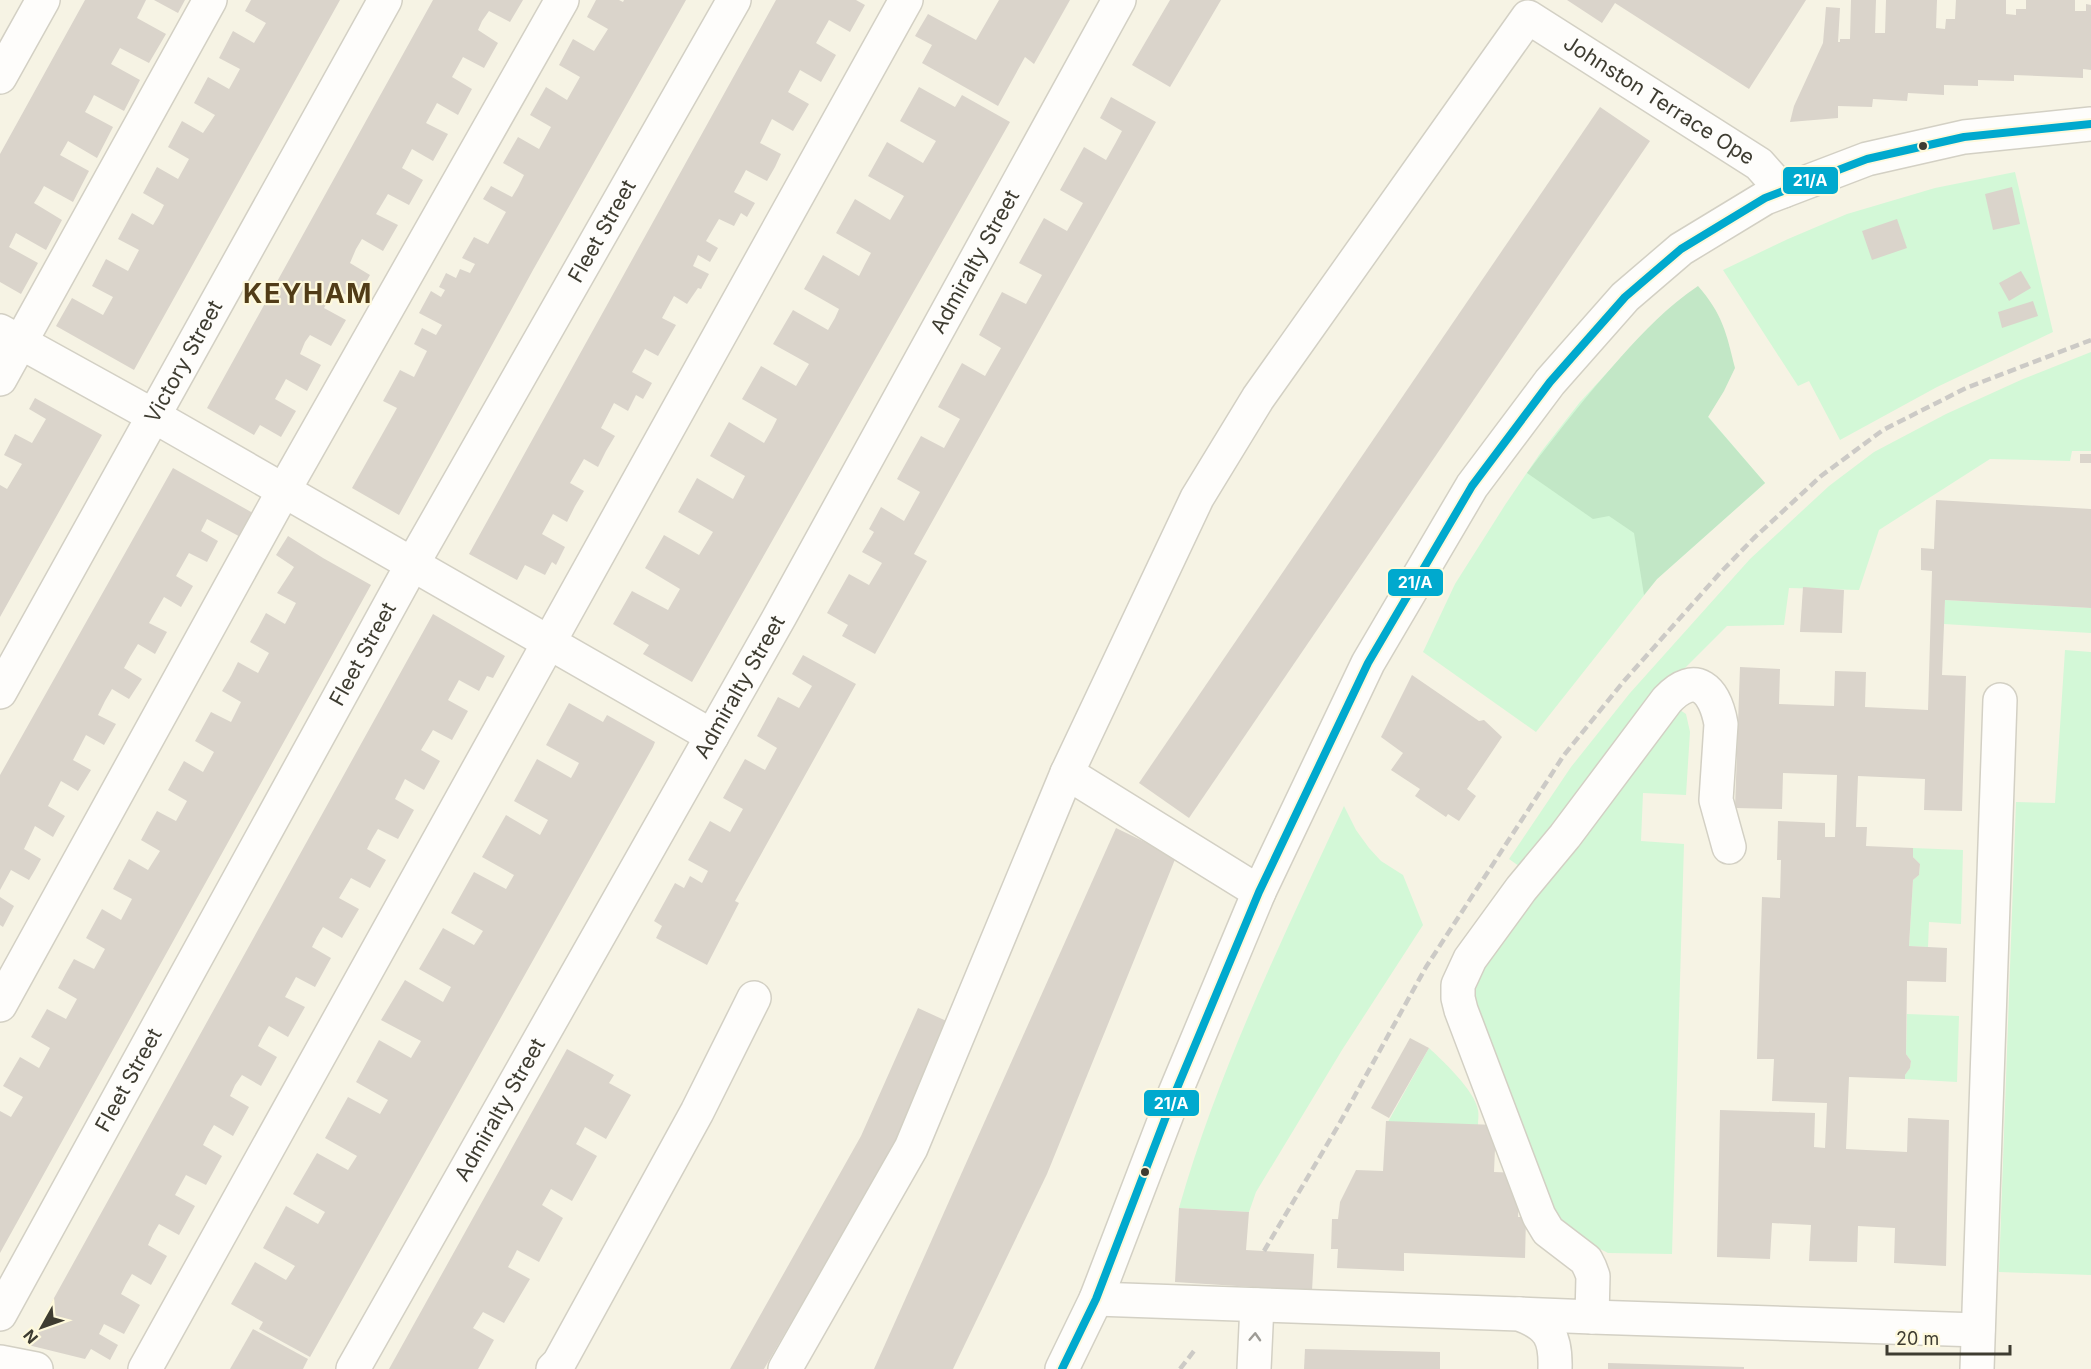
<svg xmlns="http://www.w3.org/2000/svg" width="2091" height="1369" font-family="Inter,sans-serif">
<rect width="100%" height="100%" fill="#f6f3e4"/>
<g fill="#d3f8d7">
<path d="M2015,172L2053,332L1937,387L1840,440L1809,381L1798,386L1723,270L1788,239L1847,214L1935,188Z"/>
<path d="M1640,337L1765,483L1657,579L1536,732L1423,652L1455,584L1505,505L1541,452L1580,402Z"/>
<path d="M2091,352V451H2072L2070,461L1990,459L1879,530L1859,590L1789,588L1784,625L1727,626L1660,693L1526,871L1509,859L1571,767L1630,693L1750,559L1829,486L1874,452L1946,414L2023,379Z"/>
<path d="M1945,600L2091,608V633L1944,624Z"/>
<path d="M2065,650L2091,652V1275L1999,1272L2016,802L2055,803Z"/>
<path d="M1677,708L1686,714L1690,732L1686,795L1643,793L1641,841L1684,844L1672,1254L1608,1253L1569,1233L1550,1216L1478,1012L1474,988L1477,972Z"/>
<path d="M1344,806L1356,830L1369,848L1381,861L1403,875L1423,925L1342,1050L1256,1192L1249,1212L1179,1208C1219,1068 1283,938 1344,806Z"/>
<path d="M1913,848L1963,850L1961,924L1929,922L1928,947L1909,946L1913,880L1919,875L1920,864L1913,857Z"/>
<path d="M1907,1014L1959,1016L1957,1082L1905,1079V1075L1910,1068L1911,1061L1906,1054Z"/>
<path d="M1429,1048C1443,1061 1475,1091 1478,1110C1479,1114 1478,1120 1478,1125L1388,1122Z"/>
</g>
<path fill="#c2e7c6" d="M1698,286C1723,315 1726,332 1735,368L1724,391L1708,417L1765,483L1657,579L1644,595L1634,533L1609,516L1593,519L1527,473C1558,432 1587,395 1620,358C1644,331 1668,306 1698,286Z"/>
<g fill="#dad4cb">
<path d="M85,0H146L137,18L166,34L149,63L120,48L111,64L140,80L124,111L94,95L90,103L85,112L113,127L97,158L68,141L60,155L89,171L73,202L44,186L39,195L34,203L62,220L46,250L16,233L9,247L38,263L21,294L0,282V154Z"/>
<path d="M154,0H185L178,13Z"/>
<path d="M251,0H340L134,370L56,326L72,298L103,315L113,297L92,286L106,259L128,271L139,250L118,239L132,213L153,225L159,215L164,205L143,193L157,167L178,179L189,159L168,147L182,121L203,133L215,115L194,103L208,77L229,89L234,80L240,69L219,58L233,31L254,43L266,23L245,11Z"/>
<path d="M433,0H523L510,22L489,11L482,21L478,30L498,43L484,68L463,57L452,77L472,89L458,115L437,103L426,123L448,134L433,161L412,149L402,168L423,180L409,205L388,194L376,214L398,225L383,251L362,239L356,249L350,263L370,275L356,300L335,289L324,308L346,320L331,346L310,335L305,342L300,354L321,365L307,391L286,379L275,399L296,411L281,437L260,425L254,435L207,408Z"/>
<path d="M596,0H619L623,2L624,0H686L533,270L399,515L352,488L397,408L383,401L400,370L414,377L427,351L414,344L422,328L436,335L442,325L419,313L431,291L441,297L445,290L439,287L446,273L456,278L460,269L470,273L475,264L462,258L474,237L488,244L506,212L483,199L491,186L512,197L518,187L524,175L503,163L518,137L539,149L551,127L530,115L546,87L567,100L580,77L559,65L573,39L594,51L608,29L587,17Z"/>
<path d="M776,0H856L865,5L850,32L829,20L816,43L836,55L821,82L800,70L788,92L809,104L793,131L772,119L760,143L781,154L775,167L767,181L746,170L734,192L755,203L747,217L741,213L734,226L719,219L706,241L718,248L710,262L698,255L693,266L709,274L701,289L698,288L687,304L674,296L662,318L676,325L658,356L645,349L632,372L652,383L643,399L636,395L628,411L614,403L601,428L615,436L606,451L598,467L584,459L570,483L584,491L575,506L567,522L553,514L542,534L565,547L556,565L552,562L545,575L525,565L517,580L469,554Z"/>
<path d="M999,0H1070L1034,64L1025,57L998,106L922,63L932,45L915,36L928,14L976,40Z"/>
<path d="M1170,0H1221L1170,87L1132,65Z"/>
<path d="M1567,0H1806L1749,89L1615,3L1602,23Z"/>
<path d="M1851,0H1876L1875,33H1885L1886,0H1937L1936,28L1945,29L1946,19H1955L1956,0H2006V14L2016,15V9H2026V0H2075V11H2086V4L2091,5V70L2083,69V78L2014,75V81L1978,80V86L1944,85V95L1908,93L1907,101L1873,99L1872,107L1838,106V118L1790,122L1794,106L1823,43L1826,7L1840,8L1838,42H1840V39H1850Z"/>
<path d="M919,87L955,107L962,95L1010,122L692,682L643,654L649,645L613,624L632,591L668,610L680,589L645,568L664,535L699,555L713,532L678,512L697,478L733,499L745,476L710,456L729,422L764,443L772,429L777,419L742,399L761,366L796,386L803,374L809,364L773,344L793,310L828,330L835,318L839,309L804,289L823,255L859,276L865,264L871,253L836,233L855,199L890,220L904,196L868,176L887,142L923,163L936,141L900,121Z"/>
<path d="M1111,97L1156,122L914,554L927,561L875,654L842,636L848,625L827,613L849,574L869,585L882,563L862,552L874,532L869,529L881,507L904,521L920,492L897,479L921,436L944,448L960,419L938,407L962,363L985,376L1001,348L979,335L1002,292L1026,304L1042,275L1019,263L1044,218L1067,231L1083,203L1060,190L1084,147L1106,160L1115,144L1122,131L1100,118Z"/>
<path d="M1600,107L1650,141L1189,818L1139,783Z"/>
<path d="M2012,187L2020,224L1993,230L1985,194Z"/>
<path d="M1897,219L1907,248L1872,260L1862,231Z"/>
<path d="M2021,271L2031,288L2009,301L1999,283Z"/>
<path d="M2033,301L2038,316L2002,328L1998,312Z"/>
<path d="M35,398L102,435L0,617V485L7,489L22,464L4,455L15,434L32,443L46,419L29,409Z"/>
<rect x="2080" y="454" width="11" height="9"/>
<path d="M173,468L260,517L246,540L207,519L201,531L218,541L207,562L189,553L176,576L193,586L181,607L164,597L149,623L167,632L155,654L138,644L130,657L124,668L142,679L129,699L112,689L105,701L98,715L116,724L104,745L86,735L73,760L91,770L78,791L61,781L48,806L65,816L59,826L53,837L35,826L24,849L41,859L35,870L29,880L11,870L0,890V775Z"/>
<path d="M1936,500L2091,509V608L1945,600L1942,675L1966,676L1962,811L1924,810L1925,779L1858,776L1856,827H1867L1866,846L1913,848V857L1920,864L1919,875L1913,880L1909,946L1947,948L1946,982L1907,981L1906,1054L1911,1061L1910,1068L1905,1075V1079L1849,1077L1846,1149L1907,1152L1908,1118L1949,1120L1946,1266L1894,1263L1895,1228L1858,1226L1857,1262L1809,1261L1811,1225L1772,1223L1770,1259L1717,1257L1720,1110L1815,1113L1814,1147L1825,1148L1827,1103L1772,1101L1774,1059H1757L1762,897L1780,898L1781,860H1777L1778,821L1825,823V837H1835L1837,775L1783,773L1782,809L1735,808L1740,667L1780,669L1779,704L1834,706L1835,671L1866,672L1865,707L1928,710L1932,571L1921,570V548L1934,549Z"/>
<path d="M288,536L323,558L371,585L0,1253V1111L11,1117L23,1097L3,1086L20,1057L39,1068L50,1048L31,1037L47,1009L66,1019L77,999L58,988L66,973L74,959L94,969L105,949L86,938L102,909L121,920L132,899L113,889L129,859L148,870L160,851L141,840L149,825L157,811L176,821L187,801L168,790L184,761L203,772L214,752L195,741L211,712L231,722L241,702L222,691L231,676L238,662L258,673L269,653L250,642L258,628L266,613L285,624L296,603L277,593L294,567L276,555Z"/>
<path d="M1803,587L1844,590L1842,633L1800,632Z"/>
<path d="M433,614L505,656L493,678L487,676L479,691L459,680L448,700L468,711L452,740L433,730L421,750L440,761L424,790L405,779L395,799L414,810L398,839L378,829L372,839L367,849L386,860L370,888L351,878L339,898L359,909L342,938L323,927L317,937L312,947L331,958L315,987L296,977L285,997L305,1007L288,1037L269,1026L263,1036L258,1046L277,1057L261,1086L242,1075L235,1085L230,1096L249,1107L233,1136L214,1125L208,1135L203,1145L222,1156L206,1185L186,1175L181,1184L175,1195L195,1206L179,1235L159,1224L153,1234L148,1245L167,1256L151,1285L132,1274L126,1284L121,1294L140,1305L124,1334L104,1324L99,1334L118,1345L110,1360L91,1349L85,1359L28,1345Z"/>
<path d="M803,655L856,684L735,901L739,903L707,965L656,938L662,926L654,921L675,883L684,888L690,876L702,883L708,871L688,860L710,821L730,832L743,809L723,798L745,759L765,770L777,748L757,736L778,697L799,708L812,686L792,674Z"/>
<path d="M1412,675L1479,721L1484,720L1502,737L1467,789L1476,796L1459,821L1448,814L1446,817L1415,796L1420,789L1391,770L1403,753L1381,737Z"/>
<path d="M569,703L603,722L607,715L655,742L653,747L310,1357L259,1329L263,1322L231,1304L255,1262L286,1280L295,1266L263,1248L286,1206L318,1224L325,1212L293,1194L317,1153L348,1170L357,1156L325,1138L348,1097L380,1114L388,1100L356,1082L379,1040L411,1058L421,1041L381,1020L405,980L443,1002L451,987L419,969L443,928L474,945L483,931L451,913L474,872L506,889L514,875L482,857L506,815L540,835L548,820L514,801L537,759L571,778L575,771L579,763L546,745Z"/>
<path d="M1116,828L1176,857L1047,1174L953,1369H874Z"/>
<path d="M0,897L14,906L3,927L0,925Z"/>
<path d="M918,1008L953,1024L893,1148L764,1369H730L861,1136Z"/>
<path d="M1410,1038L1429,1048L1389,1118L1371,1108Z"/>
<path d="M567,1049L614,1075L609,1083L631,1095L606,1139L585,1127L576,1144L597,1156L572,1201L551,1189L542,1205L563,1218L539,1262L517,1250L513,1258L508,1267L530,1279L504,1323L483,1312L473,1328L494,1340L478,1369H389Z"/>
<path d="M1386,1121L1496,1125L1494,1172L1520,1173L1518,1217H1526L1525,1258L1404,1253V1271L1337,1268L1338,1249H1331L1332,1219H1338L1340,1202L1356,1170L1383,1171Z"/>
<path d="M1179,1208L1249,1212L1246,1250L1314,1254L1312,1291L1175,1282Z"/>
<path d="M253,1329L308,1359L303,1369H230Z"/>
<path d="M1305,1349L1440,1352V1369H1304Z"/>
<path d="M1608,1363L1744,1367V1369H1608Z"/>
</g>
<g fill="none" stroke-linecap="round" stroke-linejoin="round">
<defs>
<g id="minor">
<path d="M0,77L43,0"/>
<path d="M0,331L152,415L712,736"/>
<path d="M0,379L210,0"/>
<path id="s1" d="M0,692L385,0"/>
<path d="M1067,773L1259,892"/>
<path d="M0,1005L284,490L562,0"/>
<path d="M1096,1299L1519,1314C1550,1325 1556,1338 1555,1369"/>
<path id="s2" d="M0,1314L413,563L734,0"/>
<path d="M1519,1314L1592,1317L1593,1276L1590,1268L1586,1260L1548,1231L1539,1216L1461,1010L1458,998V985L1470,959L1521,889L1565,836L1667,700C1696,669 1715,690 1721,724L1716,800L1729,847"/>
<path d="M1592,1317L1978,1330"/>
<path d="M0,1362L36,1369"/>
<path d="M145,1369L906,0"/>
<path id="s3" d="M353,1369L780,616L1119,0"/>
<path d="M553,1369L559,1363L697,1112L754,998"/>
<path id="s4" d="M785,1369L911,1148L1067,773L1197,498L1258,398L1528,17L1759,164L1783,191"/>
<path d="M1254,1369L1257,1305"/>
<path d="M1977,1369L2000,700"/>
</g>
<path id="major" d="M1062,1369L1096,1299L1175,1093L1259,892L1368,663L1472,486L1550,382L1625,297L1681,249L1765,198L1867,159L1964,137L2091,124"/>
</defs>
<use href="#minor" stroke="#d3d0c4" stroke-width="36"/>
<use href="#major" stroke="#d3d0c4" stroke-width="36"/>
<use href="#minor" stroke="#fefdfb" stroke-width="33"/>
<use href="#major" stroke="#fefdfb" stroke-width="33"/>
<g stroke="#cccac6" stroke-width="4.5" stroke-dasharray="9 4.5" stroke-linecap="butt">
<path d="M1264,1251L1338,1126L1426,967L1564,755L1624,681L1720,573L1754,538L1821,476L1883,430L1966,388L2091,340"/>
<path d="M1180,1369L1194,1351"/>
</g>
<defs>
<path id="bus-1" d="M1062,1369L1096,1299L1175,1093L1259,892L1368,663L1472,486L1550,382L1625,297L1681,249L1765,198L1867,159L1964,137L2091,124"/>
</defs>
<use href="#bus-1" stroke="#fef9dc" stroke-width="12"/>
<use href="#bus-1" stroke="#00a9ce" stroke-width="8"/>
</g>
<defs><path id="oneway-chevron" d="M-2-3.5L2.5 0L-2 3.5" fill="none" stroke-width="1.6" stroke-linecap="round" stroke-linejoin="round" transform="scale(1.5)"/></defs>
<use stroke="#9e9c96" href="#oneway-chevron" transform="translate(1255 1337) rotate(-87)"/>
<g fill="#3e3c31" stroke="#fef9dc" stroke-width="2">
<circle cx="1923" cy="146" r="5"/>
<circle cx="1145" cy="1172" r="5"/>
</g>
<g text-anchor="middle" stroke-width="4.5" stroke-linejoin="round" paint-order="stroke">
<g font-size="21" fill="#3e3c31" stroke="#fef9dc">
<text dy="7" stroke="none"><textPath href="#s4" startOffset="1704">Johnston Terrace Ope</textPath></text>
<text dy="7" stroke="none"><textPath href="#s2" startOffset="1239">Fleet Street</textPath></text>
<text dy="7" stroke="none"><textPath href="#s3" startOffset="1270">Admiralty Street</textPath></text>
<text dy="7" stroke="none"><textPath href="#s1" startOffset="378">Victory Street</textPath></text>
<text dy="7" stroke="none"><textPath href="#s2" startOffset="753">Fleet Street</textPath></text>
<text dy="7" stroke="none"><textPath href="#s3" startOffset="784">Admiralty Street</textPath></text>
<text dy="7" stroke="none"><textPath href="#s2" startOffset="267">Fleet Street</textPath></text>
<text dy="7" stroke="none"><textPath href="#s3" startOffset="298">Admiralty Street</textPath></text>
</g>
<g font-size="27" font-weight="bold" letter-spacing="1.5" fill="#513c17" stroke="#fef9dc">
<text x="308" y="303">KEYHAM</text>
</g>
</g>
<g stroke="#fef9dc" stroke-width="2">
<rect x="1782" y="166" width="57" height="29" rx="6" fill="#00a9ce"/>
<rect x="1387" y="568" width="57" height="29" rx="6" fill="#00a9ce"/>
<rect x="1143" y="1089" width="57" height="28" rx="6" fill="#00a9ce"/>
</g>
<g font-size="16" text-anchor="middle" font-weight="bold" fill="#fff">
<text x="1810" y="186">21/A</text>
<text x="1415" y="588">21/A</text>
<text x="1171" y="1109">21/A</text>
</g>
<g transform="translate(42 1327) rotate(230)" stroke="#fef9dc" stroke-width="4.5" paint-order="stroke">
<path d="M0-4.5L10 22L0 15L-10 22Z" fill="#3e3c31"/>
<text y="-9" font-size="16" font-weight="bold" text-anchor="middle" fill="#3e3c31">N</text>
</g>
<path d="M1887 1345v9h123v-9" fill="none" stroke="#3e3c31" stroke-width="3"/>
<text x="1896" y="1345" font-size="18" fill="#3e3c31" stroke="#fef9dc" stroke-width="4.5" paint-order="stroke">20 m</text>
</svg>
